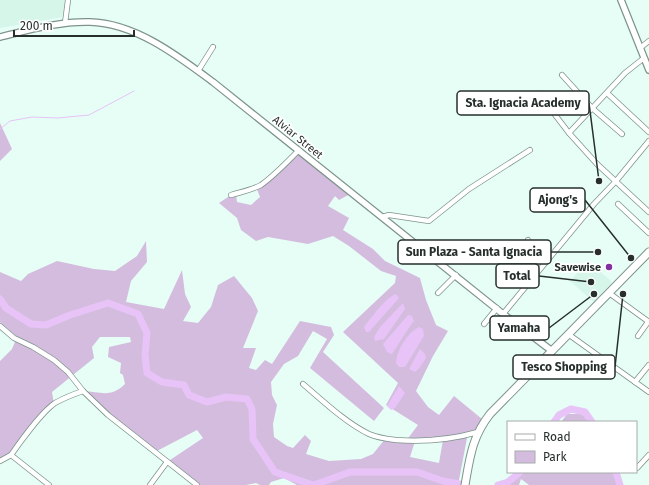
<svg xmlns="http://www.w3.org/2000/svg" width="649" height="485" font-family="'Fira Sans',sans-serif">
<rect width="100%" height="100%" fill="#e6fef5"/>
<g fill="#d5f6e9">
<path d="M0,0H65L62,17L0,28Z"/>
<path d="M588,261L612,282L594,302L570,281Z"/>
</g>
<g fill="#d4bcde" fill-rule="evenodd">
<path d="M0,123L12,149L0,161Z"/>
<path d="M299,150L352,193L339,200L335,196L328,206L349,218L343,230L373,249L385,261L420,278L426,300L436,325L448,331L433,356L416,391L428,407L439,415L454,396L482,419L473,434L459,438H467L458,485H297L284,478L271,482L269,485H260L256,483L246,485H197L167,462L203,438L197,430L155,452L83,391C101,392 111,398 125,384L123,375L120,373L121,363L108,357L109,347L131,342L130,337H100L92,347L94,358L52,392L54,404L8,456L0,460V361L12,349L17,337L0,322V272L21,281L28,274L57,261L94,269L115,271L137,256L146,241L147,262L131,281L126,302L164,309L182,270L185,294L191,307L183,321L198,323L211,307L218,285L234,276L252,298L258,311L243,348H256L249,368L256,370L265,360L272,364L300,321L331,327L334,335L323,352L384,408L374,421L310,368L327,339L313,331L298,356L284,364L271,382L272,395L277,405L273,424L274,437L287,446L293,448L305,435L311,441L306,454L329,461L361,459L373,454L385,439L406,441L418,425L386,405L398,383L343,332L395,283L396,276L381,271L349,246L333,236L308,244L268,237L256,241L241,230L237,218L219,203L231,195L236,194L237,202L251,205L260,197L256,187ZM443,440L439,463L410,457L415,441Z"/>
<path d="M567,414H582L589,422H561Z"/>
<path d="M520,472H613L617,485H529L521,479L519,485H498L508,482Z"/>
</g>
<g fill="#e8c3f8">
<path d="M396,294L399,298L369,332H366L364,327C371,318 386,297 396,294Z"/>
<path d="M403,303L405,309L384,339L375,341L374,337L380,327Z"/>
<path d="M408,315L412,316L414,321L408,329L392,354L387,352L383,344Z"/>
<path d="M419,327L423,329L424,336L405,367H399L396,363C397,350 407,333 419,327Z"/>
<path d="M420,349L425,354L426,358L420,367L415,372L409,369Z"/>
<path d="M399,386L405,393L395,408L391,410L387,406Z"/>
</g>
<g fill="none" stroke-linecap="round" stroke-linejoin="round">
<path stroke="#e8c3f8" stroke-width="1" d="M0,129L10,121L32,117L58,118L89,115L134,91"/>
<g stroke="#e8c3f8" stroke-width="7">
<path d="M0,299L6,308L31,324L46,325L70,315L108,303L138,314L147,333L145,355L147,373L162,382L184,385L189,395L207,402L226,397L247,399L252,409L253,439L275,472L313,485"/>
<path d="M554,422L559,415L571,409L585,412L592,422"/>
<path d="M616,472L620,485"/>
<path d="M314,485L350,472H417L443,481L466,485"/>
<path d="M498,485L508,482L520,472"/>
</g>
<defs>
<g id="minor">
<path d="M65,23L68,0"/>
<path d="M640,48L649,41"/>
<path d="M198,71L213,47"/>
<path d="M562,75L592,108L622,134"/>
<path d="M607,93L649,132"/>
<path d="M539,94L569,133L625,73L644,58"/>
<path d="M569,133L597,164L649,212"/>
<path d="M231,195C241,192 252,190 261,185C275,175 287,162 299,150"/>
<path d="M618,204L649,233"/>
<path d="M382,217L389,215L429,221L469,189L530,150"/>
<path d="M528,240L531,246L547,261"/>
<path d="M404,257L414,243"/>
<path d="M514,282L525,270L534,277"/>
<path d="M438,293L456,275"/>
<path d="M609,293L649,322"/>
<path d="M503,314L594,204L616,181L649,141"/>
<path d="M484,324L497,308"/>
<path d="M0,326L14,338L33,347L54,360L68,372L83,391L108,415L197,485"/>
<path d="M568,334L649,392"/>
<path d="M638,336L648,322"/>
<path d="M635,382L649,365"/>
<path d="M303,384C323,401 346,423 369,434C378,438 387,439 396,440C424,442 450,440 478,432"/>
<path d="M0,461L11,455"/>
<path d="M637,468L649,455"/>
<path d="M49,485L11,455C20,442 42,412 55,403C64,398 74,394 83,391"/>
<path d="M150,485L167,462"/>
</g>
<g id="tertiary">
<path d="M621,0L649,70"/>
<path d="M0,37C29,30 60,21 90,22C135,23 178,56 213,82L503,314L552,351"/>
</g>
<path id="trunk" d="M465,485C470,457 472,437 490,414L649,252"/>
</defs>
<use href="#minor" stroke="#7e948b" stroke-width="6"/>
<use href="#tertiary" stroke="#7e948b" stroke-width="8"/>
<use href="#trunk" stroke="#7e948b" stroke-width="9"/>
<use href="#minor" stroke="#fff" stroke-width="4.5"/>
<use href="#tertiary" stroke="#fff" stroke-width="5.5"/>
<use href="#trunk" stroke="#fff" stroke-width="7"/>
</g>
<circle fill="#8231a0" stroke="#fff" stroke-width="1.5" cx="609" cy="267" r="4"/>
<g text-anchor="middle" stroke-width="3.5" stroke-linejoin="round" paint-order="stroke">
<g font-size="11" fill="#262f2c" stroke="#fff">
<text transform="translate(298 137) rotate(39)" y="4">Alviar Street</text>
</g>
<g font-size="11" font-weight="bold" fill="#262f2c" stroke="#fff" text-anchor="end">
<text x="601" y="271">Savewise</text>
</g>
</g>
<path fill="none" stroke="#262f2c" stroke-width="1.5" d="M599 181L589 103M631 258L585 200M598 252L551 252M591 282L539 276M594 294L549 328M623 294L615 367"/>
<g fill="#262f2c" stroke="#fff" stroke-width="1.5">
<circle cx="599" cy="181" r="4"/>
<circle cx="631" cy="258" r="4"/>
<circle cx="598" cy="252" r="4"/>
<circle cx="591" cy="282" r="4"/>
<circle cx="594" cy="294" r="4"/>
<circle cx="623" cy="294" r="4"/>
</g>
<g fill="#fff" stroke="#262f2c" stroke-width="1.5">
<rect x="457" y="91" width="132" height="24" rx="4"/>
<rect x="530" y="188" width="55" height="24" rx="4"/>
<rect x="398" y="240" width="153" height="24" rx="4"/>
<rect x="496" y="264" width="43" height="24" rx="4"/>
<rect x="490" y="316" width="59" height="24" rx="4"/>
<rect x="513" y="355" width="102" height="24" rx="4"/>
</g>
<g font-size="12" text-anchor="middle" font-weight="bold" fill="#262f2c">
<text x="523" y="107">Sta. Ignacia Academy</text>
<text x="558" y="204">Ajong's</text>
<text x="474" y="256">Sun Plaza - Santa Ignacia</text>
<text x="517" y="280">Total</text>
<text x="519" y="332">Yamaha</text>
<text x="564" y="371">Tesco Shopping</text>
</g>
<rect x="507" y="421" width="130" height="52" fill="#ffffff" stroke="#a8acab"/>
<rect x="515" y="434" width="20" height="6" fill="#ffffff" stroke="#a8acab"/>
<text x="543" y="441" font-size="12" fill="#262f2c">Road</text>
<rect x="515" y="451" width="20" height="12" fill="#d4bcde" stroke="#a8acab"/>
<text x="543" y="461" font-size="12" fill="#262f2c">Park</text>
<path d="M14 30v6h120v-6" fill="none" stroke="#262f2c" stroke-width="2"/>
<text x="20" y="30" font-size="12" fill="#262f2c" stroke="#ffffff" stroke-width="3" paint-order="stroke">200 m</text>
</svg>
